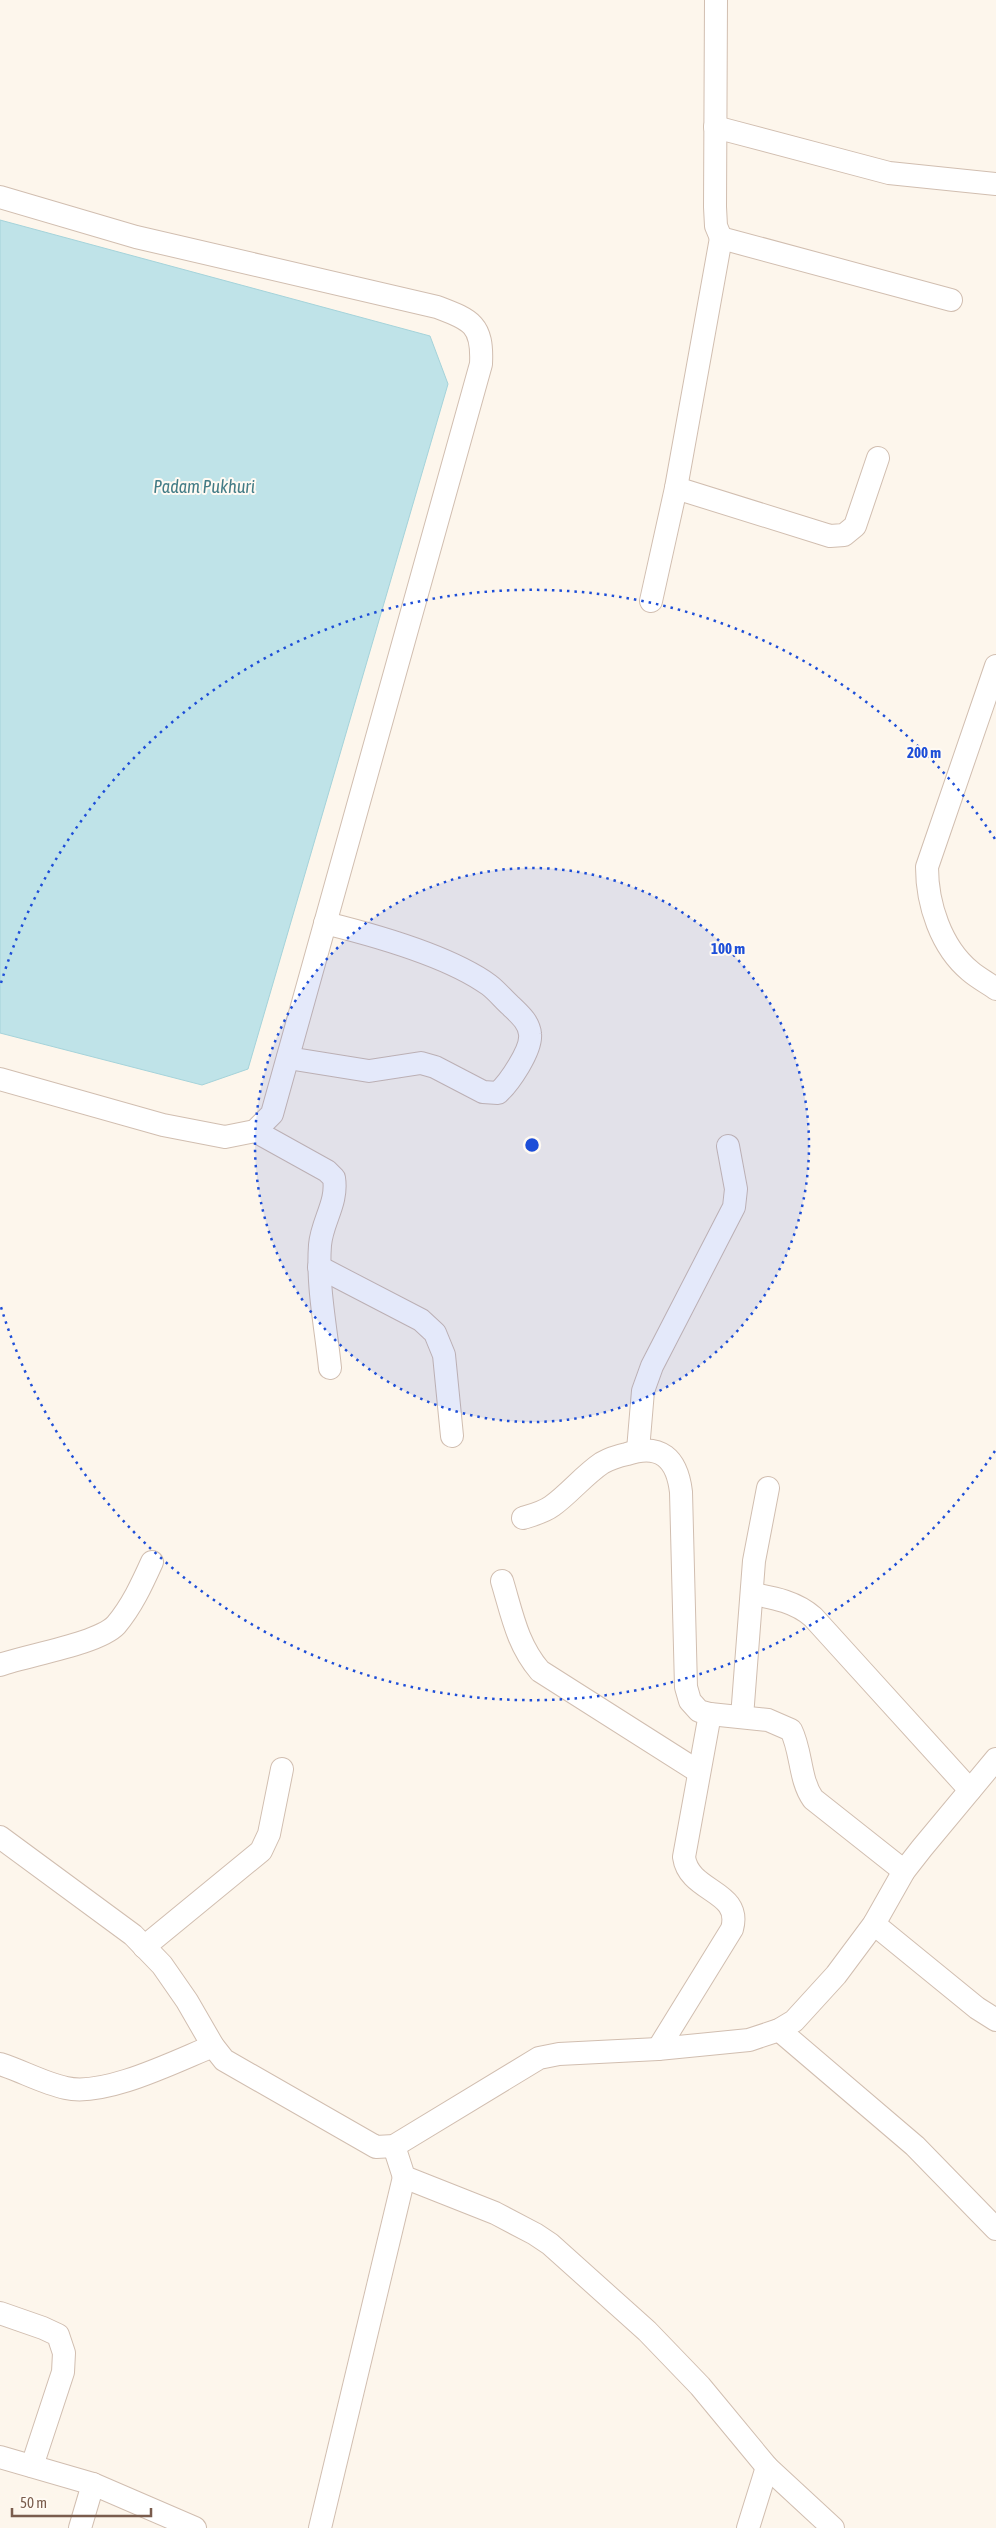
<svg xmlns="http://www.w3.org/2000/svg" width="996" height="2528" font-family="'Asap Condensed',sans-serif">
<rect width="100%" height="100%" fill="#fdf6ec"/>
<path fill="#bfe3e8" stroke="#a5d3da" d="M0,220L430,336L448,384L248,1069L202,1085L0,1033Z"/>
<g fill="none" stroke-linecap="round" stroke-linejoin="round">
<defs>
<g id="minor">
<path d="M716,0L715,207L716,226L721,238L951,300"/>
<path d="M715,127L889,173L996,184"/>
<path d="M0,197L136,237L437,307C471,320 483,324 481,364L272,1114L255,1131L225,1137L163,1125L0,1079"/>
<path d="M676,488L830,536L844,535L855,526L878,458"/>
<path d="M651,601L676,488L721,238"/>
<path d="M996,666L927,867C927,904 941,947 970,971C978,978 988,983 996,989"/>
<path d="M288,1058L369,1071L421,1063L435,1067L483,1092L498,1093C509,1083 532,1050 530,1034C529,1022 519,1014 511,1006C504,1000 497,991 489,985C449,956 374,935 325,923"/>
<path d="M255,1131L327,1171L334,1178C338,1203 322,1221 320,1245C317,1286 326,1328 330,1368"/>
<path d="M319,1267L421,1320L435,1333L444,1355L452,1436"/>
<path d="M638,1450L643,1391L652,1366L734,1207L736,1189L728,1146"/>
<path d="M523,1518C533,1515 544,1512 552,1506C569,1494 584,1475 602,1463C609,1459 618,1456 627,1454C660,1443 677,1458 681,1492L686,1687L690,1701L699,1711L710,1714L768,1720L791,1730C802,1752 799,1779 813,1799L904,1871"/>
<path d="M502,1581C512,1614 517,1644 540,1671L699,1772"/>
<path d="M753,1594C775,1598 796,1602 813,1617L970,1790"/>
<path d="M0,1665C27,1655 98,1644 116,1625C132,1606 142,1584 152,1562"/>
<path d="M742,1717L754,1561L768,1488"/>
<path d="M0,1837L133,1935L162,1965L187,2001L213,2046L224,2060L376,2147L394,2146L539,2058L559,2054L658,2049L749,2040L779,2030L794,2021L836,1975L874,1924L904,1871L922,1848L996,1759"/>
<path d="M874,1924L977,2008L996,2020"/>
<path d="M144,1947L261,1851L269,1834L282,1769"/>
<path d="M779,2030L915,2146L996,2229"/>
<path d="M658,2049L732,1929C743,1890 689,1893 684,1857L710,1714"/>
<path d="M0,2064C22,2071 43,2083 66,2088C105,2097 176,2061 213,2046"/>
<path d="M394,2146L404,2177L495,2213L535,2234L550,2244L647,2331L700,2386L767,2467L833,2528"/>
<path d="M0,2313L43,2328L58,2335L64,2353L63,2372L32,2466"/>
<path d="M0,2457L93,2484L195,2528"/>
<path d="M80,2528L93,2484"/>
<path d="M320,2528L404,2177"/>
<path d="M748,2528L767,2467"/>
</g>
</defs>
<use href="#minor" stroke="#d1beb0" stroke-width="24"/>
<use href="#minor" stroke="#fff" stroke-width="22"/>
</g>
<circle cx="532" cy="1145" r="277" fill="#1d4ed8" fill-opacity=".12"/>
<g fill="none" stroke="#1d4ed8" stroke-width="2.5" stroke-dasharray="2.5 5">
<circle cx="532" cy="1145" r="277"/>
<path d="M995 1451A555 555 0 0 1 1 1307M1 983A555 555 0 0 1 995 839"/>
</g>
<g text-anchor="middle" stroke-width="4" stroke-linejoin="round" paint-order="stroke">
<g font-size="18" font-style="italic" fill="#437c86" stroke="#fffaf3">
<text x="204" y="493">Padam Pukhuri</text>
</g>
</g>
<circle cx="532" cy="1145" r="8" fill="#1d4ed8" stroke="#fffaf3" stroke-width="2.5"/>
<g font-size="15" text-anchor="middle" font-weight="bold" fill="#1d4ed8" stroke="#fffaf3" stroke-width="4" stroke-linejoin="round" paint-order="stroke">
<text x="924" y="758">200 m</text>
<text x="728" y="954">100 m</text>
</g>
<path d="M12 2508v8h139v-8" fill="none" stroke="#7a5c4d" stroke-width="2.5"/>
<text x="20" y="2508" font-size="15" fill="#7a5c4d" stroke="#fffaf3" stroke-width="4" paint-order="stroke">50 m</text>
</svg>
